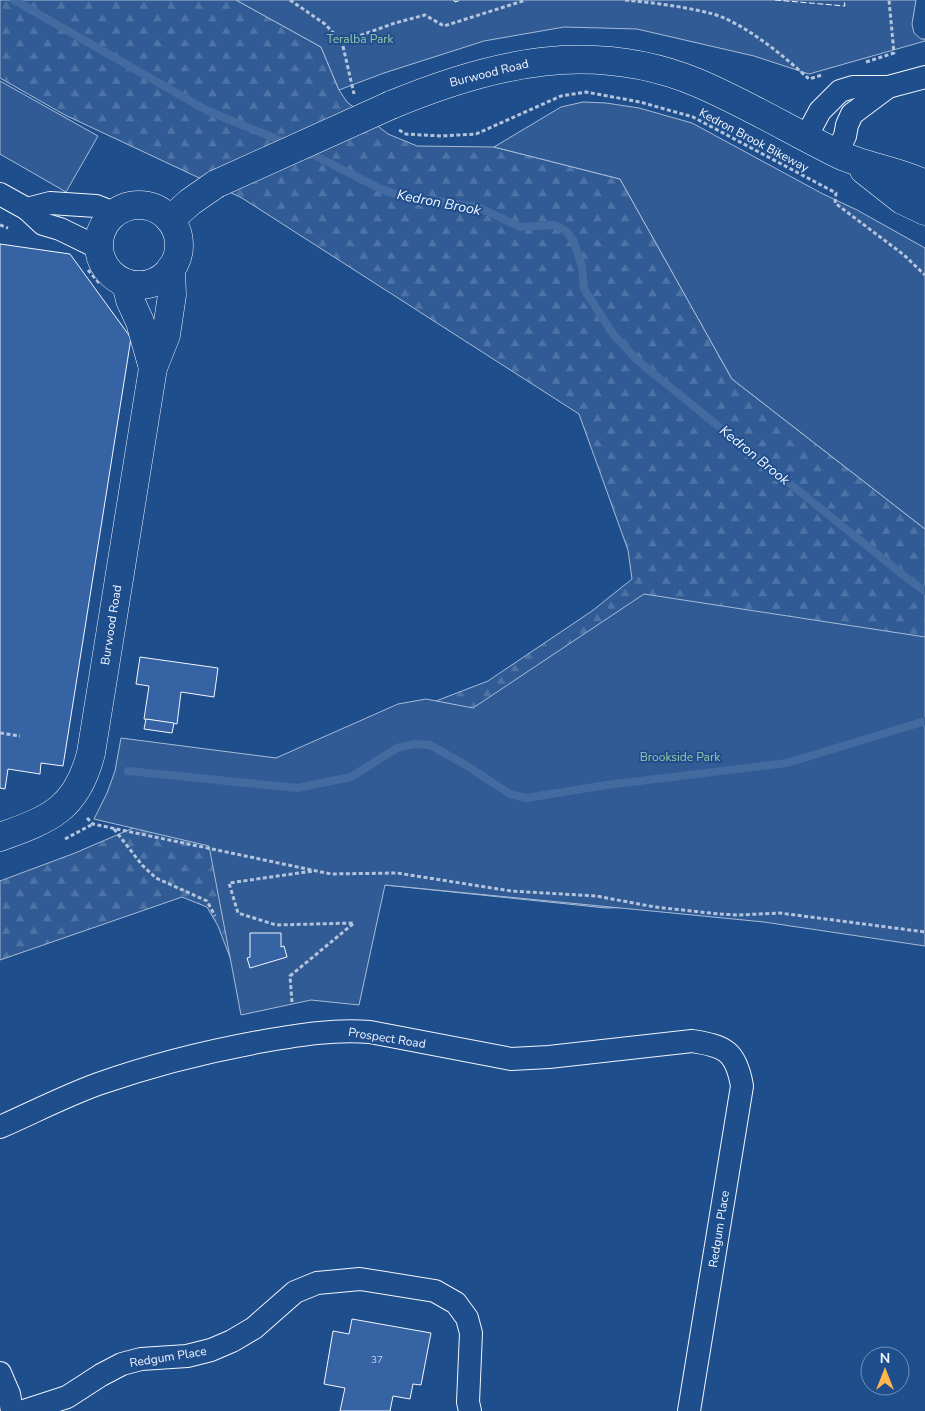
<svg xmlns="http://www.w3.org/2000/svg" width="925" height="1411" font-family="'Nunito Sans',sans-serif">
<defs>
<pattern id="forest-firs" width="22" height="20" patternUnits="userSpaceOnUse" patternTransform="scale(1.25)"><rect width="22" height="20" fill="#305b95"/><path d="M5 1l3.5 6h-7zM16 11l3.5 6h-7z" fill="#4e73a5"/></pattern>
</defs>
<rect width="100%" height="100%" fill="#1f4e8c"/>
<path fill="url(#forest-firs)" stroke="#a8bbd7" d="M0,0H236L321,47L339,90L347,102L388,134L417,146L494,147L620,179L732,379L925,529V926L777,904L606,908L385,885L236,973L218,926L207,907L182,897L0,960V881L75,853L363,729L488,681L592,611L632,579L628,550L579,414L242,198L65,115L0,78Z"/>
<g fill="#305b95" stroke="#a8bbd7">
<path d="M236,0H916L912,24L914,33L921,39H925V41L809,74L754,56L637,29L564,27L484,41L384,73L339,90L321,47Z"/>
<path d="M0,81L98,136L66,192L0,154Z"/>
<path d="M583,102L606,103L639,108L692,123L823,194L857,210L925,248V529L732,379L620,179L494,147L561,107Z"/>
<path d="M644,594L925,637V946L764,922L385,885L359,1005L311,1000L241,1015L209,846L94,819L107,793L115,771L121,738L276,758L398,704L426,699L473,708Z"/>
</g>
<g fill="none" stroke-linecap="round" stroke-linejoin="round">
<g stroke="#446ba0" stroke-width="8">
<path d="M14,0L208,111L289,144"/>
<path d="M306,151L379,188L400,196L446,202L480,208L520,227L555,225L566,231L573,240L577,251L582,267L584,289L613,334L639,362L908,579L925,591"/>
<path d="M128,771L297,788L351,777L397,748L414,744L430,745L464,764L510,794L526,798L607,785L787,763L925,721"/>
</g>
</g>
<g fill="#3563a3" stroke="#f2f6ff">
<path d="M0,244L70,254L131,338L63,766L41,763L40,774L8,769L5,789L0,788Z"/>
<path d="M140,657L218,668L214,697L181,692L177,724L144,719L149,686L136,684Z"/>
<path d="M146,719L174,723L172,733L144,729Z"/>
<path d="M250,933H281V947L284,946L287,957L250,968L247,958L250,957Z"/>
<path d="M352,1319L431,1333L421,1385L413,1384L410,1399L393,1396L390,1411H340L345,1388L324,1384L333,1331L349,1334Z"/>
</g>
<g fill="none" stroke-linecap="round" stroke-linejoin="round">
<defs>
<g id="minor">
<path d="M806,137L820,111L840,91L853,87H888L925,77"/>
<path d="M836,153L845,136L847,125L852,114L888,87"/>
<path d="M0,194L27,209L43,224L60,229L99,248"/>
<path d="M27,209L50,203L96,206L114,213"/>
<path d="M0,1127C32,1113 65,1096 98,1084C152,1065 208,1051 264,1041C299,1035 334,1029 370,1032L511,1059L549,1057L692,1041C725,1046 736,1051 742,1086L689,1411"/>
<path d="M0,1373L9,1394L12,1411"/>
<path d="M24,1411L67,1397L101,1375L122,1364L141,1359L187,1356L211,1350L232,1341L254,1328L295,1292L317,1283L360,1279L435,1291L456,1303L467,1318L471,1333L468,1402L470,1411"/>
</g>
<g id="tertiary">
<path d="M391,105C492,63 592,39 698,83C745,103 790,130 836,153C864,167 897,170 925,184"/>
<path d="M864,170L902,200L925,211"/>
<circle cx="139" cy="245" r="40"/>
<path d="M170,220L190,202L216,184"/>
<path d="M126,283L130,300L140,322L153,368"/>
<path d="M0,837C50,819 77,809 91,753L153,368L166,335L172,295L171,268"/>
</g>
</defs>
<use href="#minor" stroke="#f2f6ff" stroke-width="24"/>
<use href="#tertiary" stroke="#f2f6ff" stroke-width="29"/>
<g stroke="#b3c4dc" stroke-width="3" stroke-dasharray="4 2.5" stroke-linecap="butt">
<path d="M290,0L325,24L342,42L354,94"/>
<path d="M625,0C653,3 682,6 709,13C741,20 785,57 809,79L822,75"/>
<path d="M342,42L395,23L425,15L444,26L526,0"/>
<path d="M866,62L894,53L889,0"/>
<path d="M399,130L406,134L441,136L476,134L561,96L586,92L640,102L693,117L836,193L835,203L904,255L925,275"/>
<path d="M0,225L8,228"/>
<path d="M88,270L100,284"/>
<path d="M0,733L20,736"/>
<path d="M87,818L93,824L331,874L397,873L511,891L596,896L655,907L719,914L738,915L780,913L925,932"/>
<path d="M114,829L142,865L156,878L207,901L215,916"/>
<path d="M65,839L93,824"/>
<path d="M292,1002L290,976L354,923L276,925L238,913L229,883L313,871"/>
</g>
<use href="#minor" stroke="#1f4e8c" stroke-width="22"/>
<use href="#tertiary" stroke="#1f4e8c" stroke-width="28"/>
<defs>
<path id="tertiary-bridge" d="M216,184L391,105"/>
</defs>
<use href="#tertiary-bridge" stroke="#f2f6ff" stroke-width="29" stroke-linecap="butt"/>
<use href="#tertiary-bridge" stroke="#1f4e8c" stroke-width="28"/>
<g stroke="#f2f6ff" stroke-width="1" stroke-dasharray="6 2.5" stroke-linecap="butt">
<path d="M454,0L455,2L461,0"/>
<path d="M775,0L845,6L844,0"/>
</g>
</g>
<g text-anchor="middle" stroke-width="4" stroke-linejoin="round" paint-order="stroke">
<g font-size="10" fill="#c3d1e8">
<text x="377" y="1363">37</text>
</g>
<g font-size="12" fill="#97c8a6" stroke="#1f4e8c">
<text x="360" y="43">Teralba Park</text>
<text x="680" y="761">Brookside Park</text>
</g>
<g font-size="12" fill="#f2f6ff" stroke="#1f4e8c">
<text transform="translate(489 73) rotate(-14)" y="4">Burwood Road</text>
<text transform="translate(754 140) rotate(28)" y="4">Kedron Brook Bikeway</text>
<text transform="translate(111 625) rotate(-81)" y="4">Burwood Road</text>
<text transform="translate(387 1038) rotate(9)" y="4">Prospect Road</text>
<text transform="translate(719 1229) rotate(-81)" y="4">Redgum Place</text>
<text transform="translate(168 1357) rotate(-9)" y="4">Redgum Place</text>
</g>
<g font-size="14" font-style="italic" fill="#f2f6ff" stroke="#1f4e8c">
<text transform="translate(439 202) rotate(11)" y="5">Kedron Brook</text>
<text transform="translate(755 455) rotate(39)" y="5">Kedron Brook</text>
</g>
</g>
<g transform="translate(885 1371)"><circle r="24" fill="#1f4e8c" stroke="#7391ba"/>
<path d="M0-4L9 19L0 12L-9 19Z" fill="#ffb74d"/>
<text y="-8" font-size="14" font-weight="bold" text-anchor="middle" fill="#f2f6ff">N</text>
</g>
</svg>
